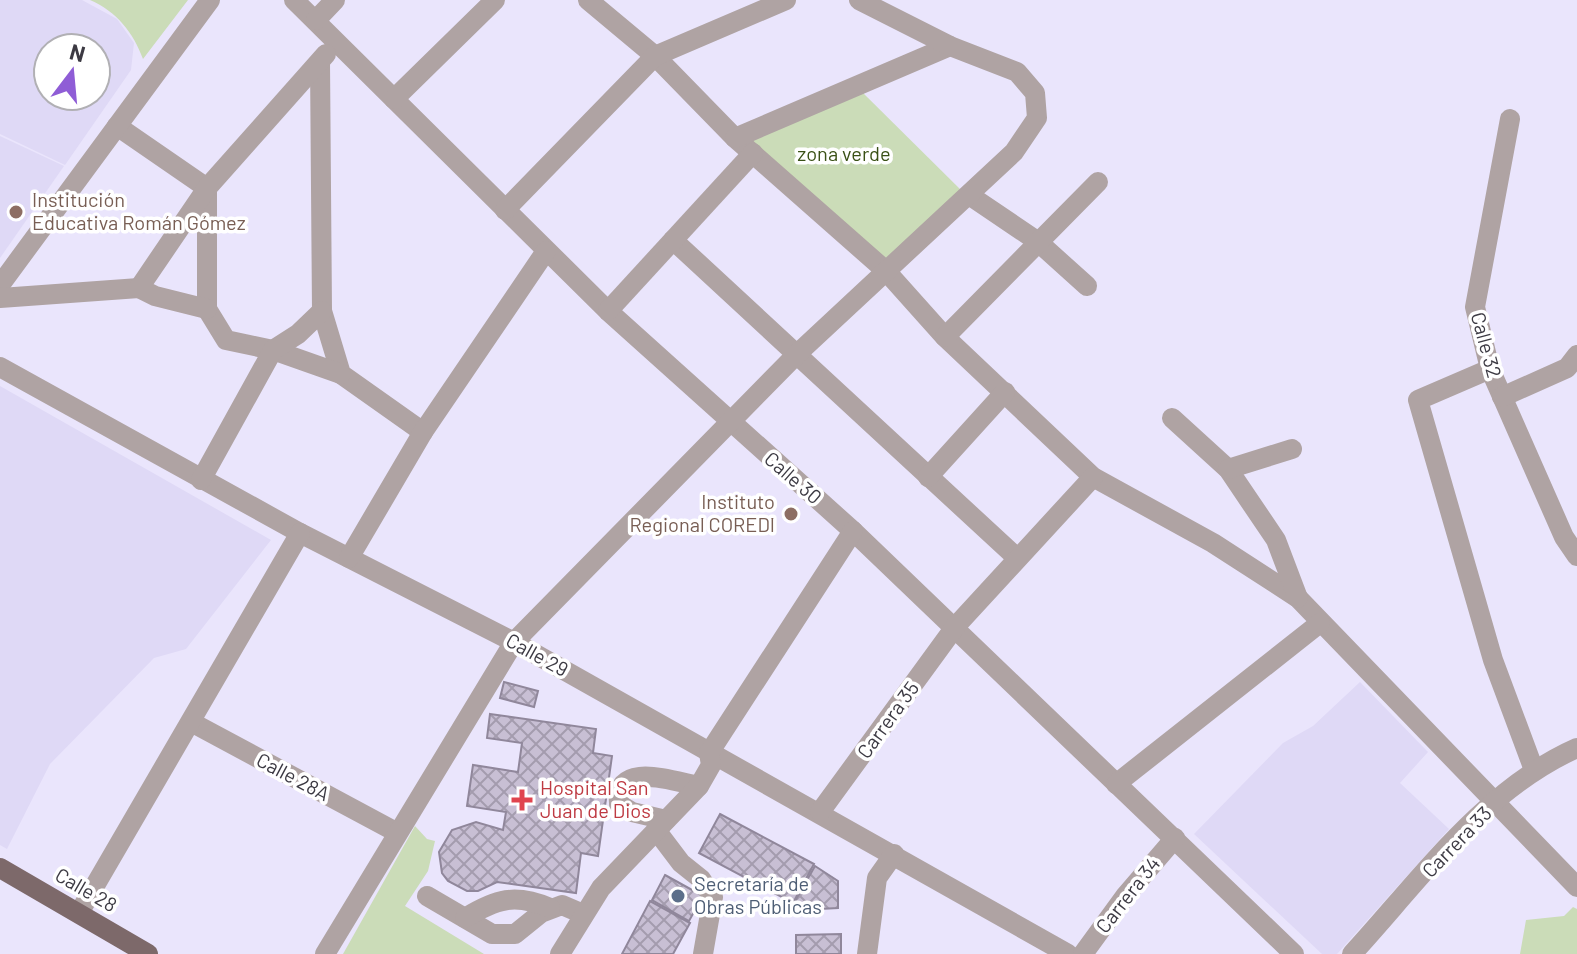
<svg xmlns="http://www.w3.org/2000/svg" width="1577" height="954" viewBox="0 0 1577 954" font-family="Barlow,sans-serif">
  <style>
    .built { fill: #dfd9f6; fill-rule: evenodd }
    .green { fill: #cbdcb8 }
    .building { fill: url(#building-cross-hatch); stroke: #90879b; stroke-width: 2 }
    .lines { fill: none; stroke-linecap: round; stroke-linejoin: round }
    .minor { stroke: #afa3a3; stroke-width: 20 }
    .major { stroke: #7d696a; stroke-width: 20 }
    .education-dot { fill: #8d6e63; stroke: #fff; stroke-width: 3 }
    .health-dot { fill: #e0444e; stroke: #fff; stroke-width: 3 }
    .service-dot { fill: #5c6f8a; stroke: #fff; stroke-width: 3 }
    .labels { text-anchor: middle; stroke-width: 7; stroke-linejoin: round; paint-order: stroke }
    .park-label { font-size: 20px; fill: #3a5116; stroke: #fff }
    .education-label { font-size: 20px; fill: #785e54; stroke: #fff; text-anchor: start }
    .street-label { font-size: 20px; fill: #3c3a43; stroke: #fff }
    .health-label { font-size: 20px; fill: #be3a42; stroke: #fff; text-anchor: start }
    .service-label { font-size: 20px; fill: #4e5e75; stroke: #fff; text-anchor: start }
  </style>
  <defs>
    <pattern id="building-cross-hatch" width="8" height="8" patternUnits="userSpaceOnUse" patternTransform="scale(2)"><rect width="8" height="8" fill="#c8bfd4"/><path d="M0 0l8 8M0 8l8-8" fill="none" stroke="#a49cae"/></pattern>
  </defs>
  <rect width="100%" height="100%" fill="#eae5fc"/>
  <g class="built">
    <path d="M0,0H82L117,19L134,43L131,70L65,165L0,134ZM48,48H96V96H48Z"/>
    <path d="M0,136L64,166L0,258Z"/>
    <path d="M0,386L271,540L186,649L154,658L50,764L7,849L0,845Z"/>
    <path d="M1360,682L1428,752L1400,783L1449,829L1337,954H1322L1194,834L1283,743L1313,726Z"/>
  </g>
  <g class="green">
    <path d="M90,0H188L143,59C133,32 117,12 90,0Z"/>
    <path d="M857,87L965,194L887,267L740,138Z"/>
    <path d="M415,826L427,839L435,841L428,871L405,906L484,954H343Z"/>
    <path d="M1573,907L1577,909V954H1520L1526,920L1564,916Z"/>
  </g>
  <g class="building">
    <path d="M504,682L538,691L534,707L500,698Z"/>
    <path d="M490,714L596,729L593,753L612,756L598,856L581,853L576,893L497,882L478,891H467L448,881L442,873L439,852L452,830L476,822L503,830L506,812L467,806L473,765L518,772L522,743L487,738Z"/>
    <path d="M720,814L814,864L793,903L699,853Z"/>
    <path d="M815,866L838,881V908L800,910L794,903Z"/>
    <path d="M665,875L703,896L689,921L652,900Z"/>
    <path d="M650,901L690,923L673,954H622Z"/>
    <path d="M841,934V954H796V935Z"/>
  </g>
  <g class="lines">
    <g class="minor">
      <path d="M294,0L608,311L853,531L1294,954"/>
      <path d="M588,0L655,56L735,138L886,271L945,337L1093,477L1213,543L1298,598L1577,887"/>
      <path d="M316,20L335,0"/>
      <path d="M320,62L322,311L341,374L423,432"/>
      <path d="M394,99L495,0"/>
      <path d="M1510,119L1475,307L1490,369L1564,537L1577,556"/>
      <path d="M117,126L207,188V309L226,340L273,350L341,374"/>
      <path d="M735,138L950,46"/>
      <path d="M969,195L1037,241L1087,286"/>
      <path d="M505,210L655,56L786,0"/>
      <path d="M673,240L1017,558"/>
      <path d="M0,285L210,0"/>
      <path d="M0,298L139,288"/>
      <path d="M207,309L155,296L139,288L207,188L326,54"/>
      <path d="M608,311L753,153"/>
      <path d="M945,337L1098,182"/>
      <path d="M0,367L300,533L514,642L1068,954"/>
      <path d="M1490,369L1418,400L1493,660L1534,770"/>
      <path d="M1502,397L1567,368L1577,355"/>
      <path d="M1172,418L1228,469L1276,540L1298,598"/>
      <path d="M1228,469L1292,449"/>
      <path d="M928,477L1005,392"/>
      <path d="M201,480L273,350L298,334L322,311"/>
      <path d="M349,558L423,432L546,251"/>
      <path d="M191,722L396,832"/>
      <path d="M1116,784L1320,623"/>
      <path d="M820,812L955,627L1093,477"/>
      <path d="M666,820L632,812L619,804C614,760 672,781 699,786"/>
      <path d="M656,830L681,863L701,879L713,897L703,954"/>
      <path d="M427,896L492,934H515L541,913L562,905L583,914"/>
      <path d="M79,913L300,533"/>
      <path d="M465,918C496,899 515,893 550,908"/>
      <path d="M325,954L514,642L796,355L1014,152L1037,118L1035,93L1017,72L950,46L859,0"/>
      <path d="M560,954L601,888L699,786L711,765L709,753L853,531"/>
      <path d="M867,954L877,878L894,854"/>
      <path d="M1083,954L1126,895L1175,838"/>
      <path d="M1352,954C1419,881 1484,789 1577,748"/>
    </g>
    <path class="major" d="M0,868L148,954"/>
  </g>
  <g class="education-dot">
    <circle cx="16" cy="212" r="8"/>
    <circle cx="791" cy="514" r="8"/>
  </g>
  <path class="health-dot" d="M518 788h8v8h8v8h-8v8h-8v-8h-8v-8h8z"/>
  <circle class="service-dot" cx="678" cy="896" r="8"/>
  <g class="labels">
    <g class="park-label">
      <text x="844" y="161">zona verde</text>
    </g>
    <g class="education-label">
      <text x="32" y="207">Institución<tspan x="32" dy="23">Educativa Román Gómez</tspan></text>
      <text x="775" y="509" text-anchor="end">Instituto<tspan x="775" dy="23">Regional COREDI</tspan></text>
    </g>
    <g class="street-label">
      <text transform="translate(1486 345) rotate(75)" y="7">Calle 32</text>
      <text transform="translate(793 478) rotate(41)" y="7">Calle 30</text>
      <text transform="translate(537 655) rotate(29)" y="7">Calle 29</text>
      <text transform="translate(888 720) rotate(-54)" y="7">Carrera 35</text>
      <text transform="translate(293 777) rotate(28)" y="7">Calle 28A</text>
      <text transform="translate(1457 842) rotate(-46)" y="7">Carrera 33</text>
      <text transform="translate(86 890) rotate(30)" y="7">Calle 28</text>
      <text transform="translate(1128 895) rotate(-52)" y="7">Carrera 34</text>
    </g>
    <g class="health-label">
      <text x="540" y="795">Hospital San<tspan x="540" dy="23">Juan de Dios</tspan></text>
    </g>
    <g class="service-label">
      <text x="694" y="891">Secretaría de<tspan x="694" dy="23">Obras Públicas</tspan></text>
    </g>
  </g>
  <g transform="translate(72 72) rotate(16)"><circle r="38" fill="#ffffff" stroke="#b1b0b4" stroke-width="2"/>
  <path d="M0-6L14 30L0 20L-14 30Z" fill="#8f5dd6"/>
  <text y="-12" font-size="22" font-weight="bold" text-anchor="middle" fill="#3c3a43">N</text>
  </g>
</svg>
